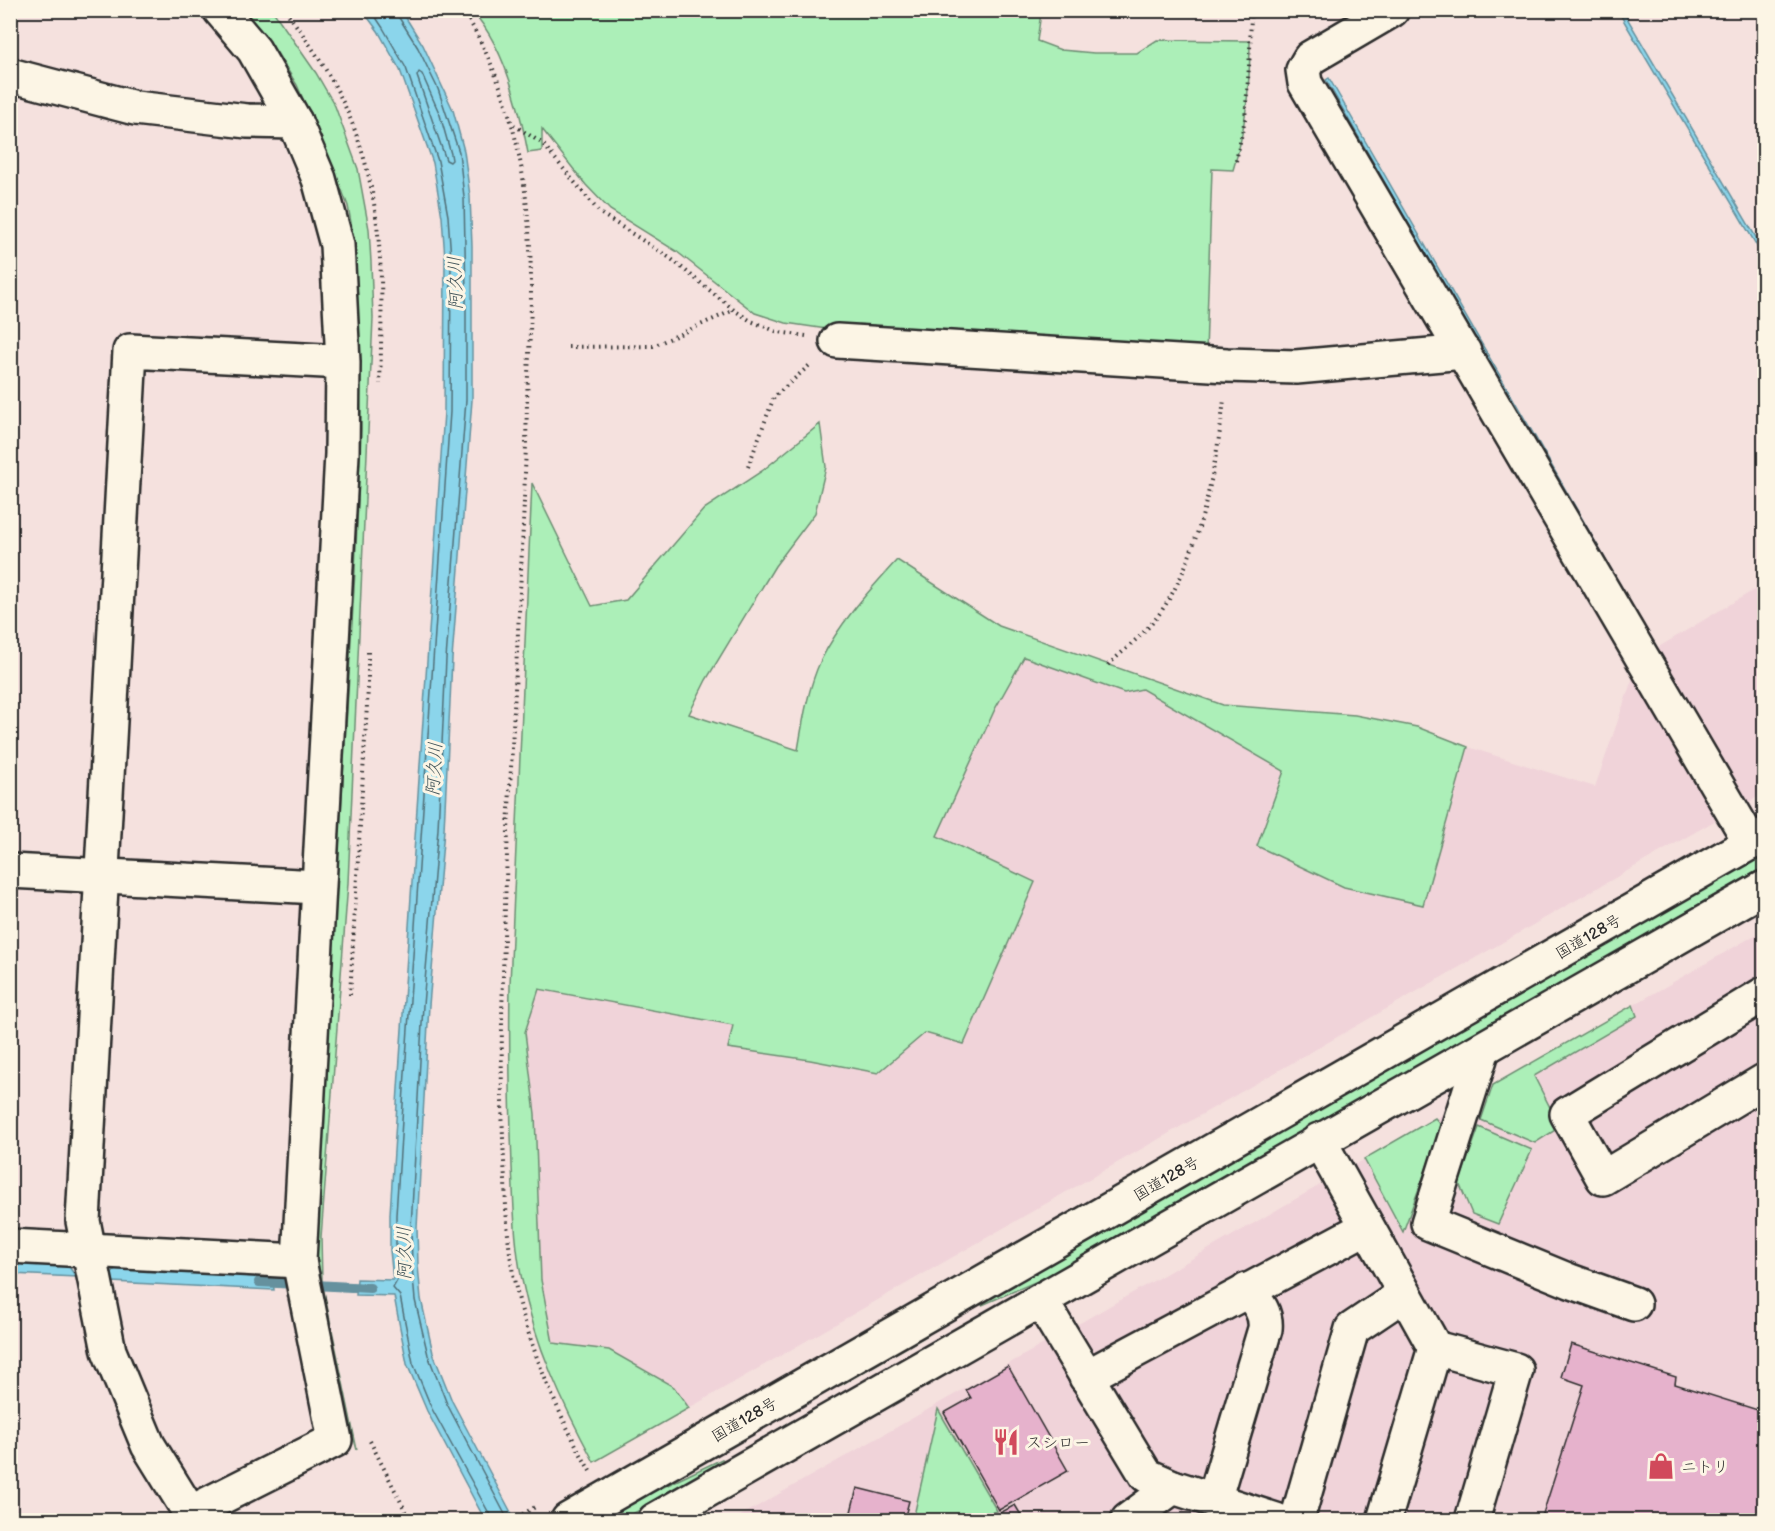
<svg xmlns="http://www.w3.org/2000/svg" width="1775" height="1531" viewBox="0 0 1775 1531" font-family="'Balsamiq Sans','Klee One',sans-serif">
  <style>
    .built { fill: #f0d3d9 }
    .green { fill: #acefb8; stroke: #6c8d72; stroke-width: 1.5 }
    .water { fill: #8bd5eb; stroke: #65919e; stroke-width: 1.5 }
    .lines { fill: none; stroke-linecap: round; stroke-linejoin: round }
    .shore { stroke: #516f78; stroke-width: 1.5 }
    .stream { stroke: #65919e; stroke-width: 10 }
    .building { fill: #e6b2cc; stroke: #2b2b2b; stroke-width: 1.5 }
    .minor-casing { stroke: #2b2b2b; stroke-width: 38 }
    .highway-casing { stroke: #2b2b2b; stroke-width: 38 }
    .path { stroke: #2b2b2b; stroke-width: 4; stroke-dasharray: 1.5 4.5; stroke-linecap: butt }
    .minor { stroke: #fcf5e5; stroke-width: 33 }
    .highway { stroke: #fcf5e5; stroke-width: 33 }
    .labels { text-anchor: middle; stroke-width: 6; stroke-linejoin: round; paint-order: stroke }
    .street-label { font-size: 16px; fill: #2b2b2b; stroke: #fcf5e5 }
    .poi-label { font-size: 16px; fill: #2b2b2b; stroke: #fcf5e5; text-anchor: start }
    .water-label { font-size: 18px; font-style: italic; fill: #43565b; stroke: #fcf5e5 }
  </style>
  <rect width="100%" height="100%" fill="#f5e1de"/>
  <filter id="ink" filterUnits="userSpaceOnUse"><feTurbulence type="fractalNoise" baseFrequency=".0167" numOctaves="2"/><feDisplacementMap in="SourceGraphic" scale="12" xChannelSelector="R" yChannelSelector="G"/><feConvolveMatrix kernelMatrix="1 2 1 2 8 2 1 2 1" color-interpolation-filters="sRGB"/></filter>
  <g filter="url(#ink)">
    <g class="built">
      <path d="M1764,584V793L1746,804L1657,648Z"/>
      <path d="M1024,657L1124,693L1142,688L1284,771L1257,846L1344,887L1423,905L1468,747L1595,787L1637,665L1725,815L689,1408L674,1387L609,1350L553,1344L541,1280L535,1114L525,1032L539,989L734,1025L728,1047L878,1073L925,1033L936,836L995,709Z"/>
      <path d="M1764,930V1520H733L1040,1346Z"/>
    </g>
    <g class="green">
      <path d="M483,10H1043L1041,13L1037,41L1061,50L1094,53H1137L1157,40L1250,41C1250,84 1246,129 1233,170L1212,169L1206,353L847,332L786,323L755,313L676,251L610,210L586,185L542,129V151L528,153C520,110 506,53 478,18Z"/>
      <path d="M244,11H273L316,73L335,106L358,169L369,229L371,262L373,318L348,883L321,1237L322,1282L357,1450C339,1386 324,1312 316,1245L355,571L361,429L358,309L352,228L348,206L338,180L297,85L277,53Z"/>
      <path d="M820,424L826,467L815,513L775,566L706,680L689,714L798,750C803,720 808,688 821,660C840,622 869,591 897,560L999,626L1223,705L1355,715L1417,727L1468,747L1423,905L1344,887L1257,846L1284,771L1142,689L1124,693L1024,657L995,709L937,836L1035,882L964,1044L925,1033L878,1073L810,1060L728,1048L733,1025L539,989L525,1032L535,1114L541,1280L553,1343L609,1350L674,1387L689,1408L594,1462C563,1405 535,1345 522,1280C514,1243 514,1204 512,1167C510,1106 509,1045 510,984L532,483L592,606L626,600L704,509L762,471Z"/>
      <path d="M1764,854V867L1065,1269L982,1305L980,1303L981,1299L1065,1255Z"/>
      <path d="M1633,1005L1637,1016L1534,1076L1560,1127L1535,1143L1481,1120L1493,1085Z"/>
      <path d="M1435,1118L1442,1126L1403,1232L1364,1159Z"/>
      <path d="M1479,1127L1532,1150L1498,1224L1472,1214L1459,1183Z"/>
      <path d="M927,1333L928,1335L841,1385L840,1382Z"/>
      <path d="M938,1409L997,1511L960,1520H913Z"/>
      <path d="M792,1421L793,1424L622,1520H601L636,1500L722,1459L724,1461Z"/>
    </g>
    <g class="water">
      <path d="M401,10L423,45L453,110L464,151L470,196L472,246V400L452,659L444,830L429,1005L417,1228L418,1265L421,1299L433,1353L452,1401L515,1520H485L427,1411L407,1364L394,1296L356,1295L357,1279L393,1280L390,1250V1214L399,1073L444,412L445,258L442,217L433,163L400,70L378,31L363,11Z"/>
      <path d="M1618,11H1623L1764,251V258Z"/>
      <path d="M1329,78L1746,804L1742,805L1326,80Z"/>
      <path d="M11,1263L68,1265L76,1277L11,1274Z"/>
      <path d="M116,1268L273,1278L274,1290L112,1282L111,1274Z"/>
    </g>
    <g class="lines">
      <g class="shore">
        <path d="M371,10L383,28L406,68L438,161L448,216L451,258L450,412L405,1073L396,1215V1249L398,1279L393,1288L400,1296L413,1363L432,1409L490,1515V1520"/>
        <path d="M397,10L398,16L418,48L438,89L459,152L464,197L466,295V400L446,659L438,829L423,1005L411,1228L412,1266L415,1300L428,1355L447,1404L508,1520"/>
        <path d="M419,72L422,74L440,115L451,154L452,160L450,162L446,160L417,76Z"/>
      </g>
      <path class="stream" d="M259,1282L370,1288"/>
    </g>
    <g class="building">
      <path d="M1571,1344L1676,1377L1675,1384L1764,1412V1520H1541L1584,1385L1561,1377Z"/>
      <path d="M1008,1366L1068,1471L999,1510L944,1413L971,1398L966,1390Z"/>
      <path d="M857,1488L909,1501L904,1520H840V1518L849,1520Z"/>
      <path d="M1015,1505L1024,1520H1005L1000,1513Z"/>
    </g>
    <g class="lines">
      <defs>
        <g id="minor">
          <path d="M220,10L254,50L295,122L319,179L337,245L343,362L342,454L299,1261L335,1440L190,1513L148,1445L109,1351L83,1221L130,351L343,362"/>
          <path d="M1392,10L1310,58L1303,70L1305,83L1751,843"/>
          <path d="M10,75L135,108L247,121L295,122"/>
          <path d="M837,341L1227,365L1296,367L1464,352"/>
          <path d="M10,871L318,887"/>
          <path d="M1764,994L1567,1114L1603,1178L1764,1081"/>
          <path d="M1483,1049L1428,1223L1570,1281L1634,1304"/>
          <path d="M1319,1140L1435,1348L1516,1370L1472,1520"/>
          <path d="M10,1246L299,1261"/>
          <path d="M1041,1301L1146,1475L1173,1487L1276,1520"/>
          <path d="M1086,1377L1367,1227"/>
          <path d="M1214,1500L1265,1329C1267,1312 1257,1302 1247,1290"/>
          <path d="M1128,1520L1173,1487"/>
          <path d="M1297,1520L1352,1329L1404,1294"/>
          <path d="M1384,1520L1435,1348"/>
        </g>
        <g id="highway">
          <path d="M568,1520L1764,835"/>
          <path d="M655,1520L1764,888"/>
        </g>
      </defs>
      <use href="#minor" class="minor-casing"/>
      <use href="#highway" class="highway-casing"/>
      <g class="path">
        <path d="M285,10C305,37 324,64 339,94C386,187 383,283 380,384"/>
        <path d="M463,10C516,96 531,191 531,290C531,327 528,365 527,402C523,594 507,786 503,978C501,1045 501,1112 505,1180C506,1214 508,1250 515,1284C530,1350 557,1412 590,1471"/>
        <path d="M514,125L543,144L600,213L670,258L734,310L751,321L778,332L806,336"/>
        <path d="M1236,161L1245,119L1250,53L1251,10"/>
        <path d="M568,347L653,346L734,310"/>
        <path d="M748,467L774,397L812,363"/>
        <path d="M1108,665C1124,650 1144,634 1157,617C1198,564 1217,464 1224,399"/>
        <path d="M350,995L368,688V652"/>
        <path d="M370,1441L410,1520"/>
        <path d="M512,1520L537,1506"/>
      </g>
      <use href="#minor" class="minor"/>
      <use href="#highway" class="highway"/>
    </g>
  </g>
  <defs>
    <symbol id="restaurant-bare" viewBox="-9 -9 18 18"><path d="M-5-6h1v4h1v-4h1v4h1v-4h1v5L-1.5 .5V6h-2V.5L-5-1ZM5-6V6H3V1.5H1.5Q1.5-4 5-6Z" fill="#d1495b" stroke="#fcf5e5" stroke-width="2.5" paint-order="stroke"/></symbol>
    <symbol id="shop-bare" viewBox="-9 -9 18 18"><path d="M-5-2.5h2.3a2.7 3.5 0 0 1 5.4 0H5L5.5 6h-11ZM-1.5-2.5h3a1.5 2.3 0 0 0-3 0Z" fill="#d1495b" stroke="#fcf5e5" stroke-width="2.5" paint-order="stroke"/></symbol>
  </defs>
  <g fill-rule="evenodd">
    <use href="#restaurant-bare" x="987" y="1423" width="38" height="38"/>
    <use href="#shop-bare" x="1642" y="1447" width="38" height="38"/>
  </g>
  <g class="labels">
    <g class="street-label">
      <text transform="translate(1588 936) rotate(-30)" y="6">国道128号</text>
      <text transform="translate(1166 1178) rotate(-30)" y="6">国道128号</text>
      <text transform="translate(744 1419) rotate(-30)" y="6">国道128号</text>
    </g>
    <g class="poi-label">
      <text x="1026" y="1448">スシロー</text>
      <text x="1681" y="1472">ニトリ</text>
    </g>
    <g class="water-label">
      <text transform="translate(455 283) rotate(-92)" y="6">阿久川</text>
      <text transform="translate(434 769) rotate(-87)" y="6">阿久川</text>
      <text transform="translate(404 1253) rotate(-91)" y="6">阿久川</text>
    </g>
  </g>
  <rect width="1775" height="1531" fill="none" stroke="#fcf5e5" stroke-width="36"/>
  <rect x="18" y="18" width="1739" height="1495" fill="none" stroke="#2b2b2b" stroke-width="2" filter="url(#ink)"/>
</svg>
